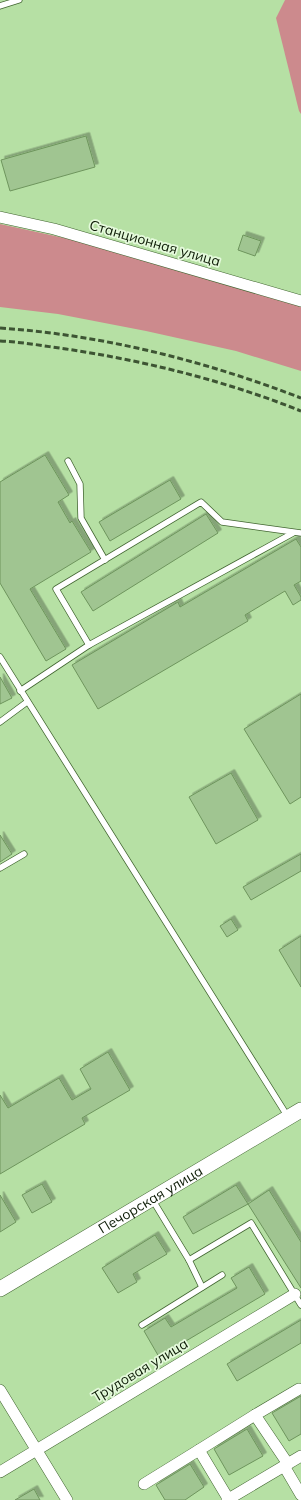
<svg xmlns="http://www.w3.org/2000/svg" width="301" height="1500" viewBox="0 0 301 1500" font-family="Mulish,sans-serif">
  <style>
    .forest { fill: #cc8a8d }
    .building { fill: #a0c591; stroke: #6e955d; filter: url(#shadow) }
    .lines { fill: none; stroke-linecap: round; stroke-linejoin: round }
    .lane-casing { stroke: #416530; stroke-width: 7 }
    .street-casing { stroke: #416530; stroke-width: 12 }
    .secondary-casing { stroke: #416530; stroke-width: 16 }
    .lane { stroke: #fff; stroke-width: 5.5 }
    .street { stroke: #fff; stroke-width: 11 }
    .secondary { stroke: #fff; stroke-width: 15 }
    .rail { stroke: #3d5433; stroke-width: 3; stroke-dasharray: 6 3; stroke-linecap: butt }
    .labels { text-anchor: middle; stroke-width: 3.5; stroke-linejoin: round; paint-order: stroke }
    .street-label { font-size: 14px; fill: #0d1c06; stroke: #e5fadc }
  </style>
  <defs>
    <filter id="shadow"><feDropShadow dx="3.5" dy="-3.5" stdDeviation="0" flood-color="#0004"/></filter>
  </defs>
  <rect width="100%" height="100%" fill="#b6e0a4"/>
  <g class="forest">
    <path d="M285,0H301V114L299,111L276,18Z"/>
    <path d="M0,224L78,241L301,301V371L236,351L146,331L58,314L0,307Z"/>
  </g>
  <g class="building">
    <path d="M86,136L95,167L10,191L1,160Z"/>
    <path d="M243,235L261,241L255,256L238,250Z"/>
    <path d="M45,455L69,495L58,502L70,523L72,521L91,552L30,589L66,649L46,661L0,583V482Z"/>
    <path d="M170,480L181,499L110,541L99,522Z"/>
    <path d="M206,514L218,533L93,611L81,592Z"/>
    <path d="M296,539L301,547V581L294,585L301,597V600L293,605L285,591L245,615L248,621L98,709L72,665L178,602L180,607Z"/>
    <path d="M0,677L12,698L0,704Z"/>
    <path d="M301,694V797L290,804L244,729Z"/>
    <path d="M231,773L258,820L216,844L189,797Z"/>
    <path d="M0,835L12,854L0,862Z"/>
    <path d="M301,854V871L251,900L243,887Z"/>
    <path d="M231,919L238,930L227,937L220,926Z"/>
    <path d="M301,936V987L279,950Z"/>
    <path d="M108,1052L130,1090L82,1118L85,1124L0,1174V1095L8,1108L59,1078L72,1100L91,1089L80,1069Z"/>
    <path d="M42,1184L52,1202L32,1213L22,1195Z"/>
    <path d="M236,1185L248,1204L193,1234L183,1217Z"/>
    <path d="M269,1190L301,1242V1288L248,1204Z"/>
    <path d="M0,1195L16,1222L0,1232Z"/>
    <path d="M155,1235L167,1254L133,1274L137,1282L118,1293L102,1268Z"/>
    <path d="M249,1267L265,1294L159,1357L144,1331L165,1318L171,1327L237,1288L231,1278Z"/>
    <path d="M301,1320V1343L237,1381L227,1364Z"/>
    <path d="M301,1396V1434L289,1441L272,1413Z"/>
    <path d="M247,1429L263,1456L229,1475L214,1449Z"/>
    <path d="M190,1464L204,1487L185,1500H165L156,1485Z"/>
    <path d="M34,1489L40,1500H15Z"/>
  </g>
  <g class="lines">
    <defs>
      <g id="lane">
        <path d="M0,6L19,0"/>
        <path d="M68,461L80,484L81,518L105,560"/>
        <path d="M89,645L56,589L201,502L222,522L301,533"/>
        <path d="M0,657L288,1117"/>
        <path d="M20,691L89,645L293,533"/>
        <path d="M0,722L27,702"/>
        <path d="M0,868L24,854"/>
        <path d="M152,1199L189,1260L202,1287"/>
        <path d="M189,1260L251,1223L301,1305"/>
        <path d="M142,1325L222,1275"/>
      </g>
      <g id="street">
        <path d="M0,217L54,229L301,301"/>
        <path d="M0,1390L67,1500"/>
        <path d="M288,1464L255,1415L299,1389"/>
        <path d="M284,1466L301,1495"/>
        <path d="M0,1472L295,1294"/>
        <path d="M144,1484L199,1450"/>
        <path d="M227,1500L301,1456"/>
        <path d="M229,1500L199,1450L255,1415"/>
      </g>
      <g id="secondary">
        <path id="s1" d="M0,1289L301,1110"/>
      </g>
    </defs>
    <use href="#lane" class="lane-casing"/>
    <use href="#street" class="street-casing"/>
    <use href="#secondary" class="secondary-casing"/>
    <use href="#lane" class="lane"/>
    <use href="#street" class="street"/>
    <use href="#secondary" class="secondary"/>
    <g class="rail">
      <path d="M0,328C103,335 205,361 301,398"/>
      <path d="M0,341C22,342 44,346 66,349C146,361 226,381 301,411"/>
    </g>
  </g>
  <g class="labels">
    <g class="street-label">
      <text transform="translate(155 243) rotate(16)" y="5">Станционная улица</text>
      <text dy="5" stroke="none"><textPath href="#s1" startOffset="175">Печорская улица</textPath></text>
      <text transform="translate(140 1370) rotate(-31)" y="5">Трудовая улица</text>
    </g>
  </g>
</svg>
